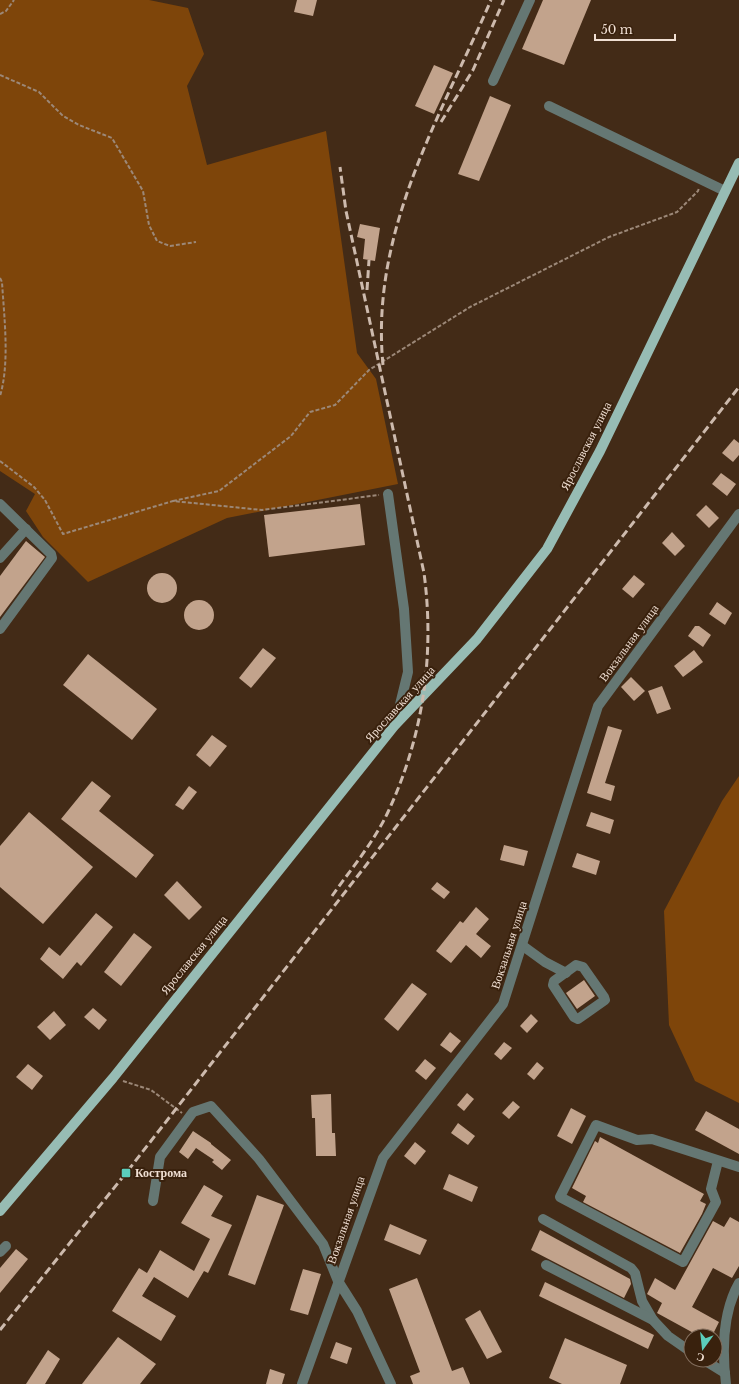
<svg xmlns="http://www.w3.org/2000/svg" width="739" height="1384" viewBox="0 0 739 1384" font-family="'Libre Baskerville',serif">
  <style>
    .green { fill: #7e450a }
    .building { fill: #c2a38c }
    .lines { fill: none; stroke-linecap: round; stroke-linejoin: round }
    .path { stroke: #9c8878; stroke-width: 2; stroke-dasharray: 4 2; stroke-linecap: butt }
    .minor { stroke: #657773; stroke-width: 10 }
    .major { stroke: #97bcb4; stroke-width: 10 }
    .rail { stroke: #cdbaad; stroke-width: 3; stroke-dasharray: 8 4; stroke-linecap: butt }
    .poi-dot { fill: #5bcebc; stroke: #39210d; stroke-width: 1.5 }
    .labels { text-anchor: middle; stroke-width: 4; stroke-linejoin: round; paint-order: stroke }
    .street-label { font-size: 12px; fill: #f0dfd3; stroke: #39210d }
    .poi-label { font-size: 12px; font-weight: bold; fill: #f0dfd3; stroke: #39210d; text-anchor: start }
  </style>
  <rect width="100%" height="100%" fill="#432b17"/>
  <g class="green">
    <path d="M0,0H149L188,8L204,54L187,86L207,165L326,131L357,353L376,379L398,484L227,518L88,582L43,537L26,511L35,494L0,471Z"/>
    <path d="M739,776V1103L695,1081L669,1025L664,911L722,801Z"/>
  </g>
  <g class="building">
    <path d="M297,0H317L313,16L294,12Z"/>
    <path d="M543,0H591L564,65L522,49Z"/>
    <path d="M434,65L453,73L434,114L415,106Z"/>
    <path d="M490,96L511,105L479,181L458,174Z"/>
    <path d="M360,224L380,228L375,261L363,259L365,239L357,237Z"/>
    <path d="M734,439L739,443V455L733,462L722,453Z"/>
    <path d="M721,473L736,484L727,496L712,484Z"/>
    <path d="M360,504L365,545L269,557L264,515Z"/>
    <path d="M706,505L719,518L709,528L696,515Z"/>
    <path d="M672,532L685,546L675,556L662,543Z"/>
    <path d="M26,541L45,557L0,617V576Z"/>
    <circle cx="162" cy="588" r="15"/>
    <path d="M634,575L645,584L633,598L622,589Z"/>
    <circle cx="199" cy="615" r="15"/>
    <path d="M717,602L732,613L725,625L709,614Z"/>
    <path d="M695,626H699L711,635L703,647L688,636Z"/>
    <path d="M263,648L276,658L251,688L239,678Z"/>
    <path d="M694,650L703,662L683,677L674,666Z"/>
    <path d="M88,654L157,709L132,740L63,685Z"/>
    <path d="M631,677L645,691L634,701L621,687Z"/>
    <path d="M662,686L671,709L657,714L648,691Z"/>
    <path d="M608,726L622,730L605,783L615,786L611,801L587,793Z"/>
    <path d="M212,735L227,746L210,767L196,755Z"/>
    <path d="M92,781L111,796L99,811L154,855L136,878L61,819Z"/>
    <path d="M189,786L197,792L183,810L175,805Z"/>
    <path d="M29,812L93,867L43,924L0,887V846Z"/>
    <path d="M591,812L614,820L610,834L586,826Z"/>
    <path d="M504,845L528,851L524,866L500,860Z"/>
    <path d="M577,853L600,861L596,875L572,867Z"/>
    <path d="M177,881L202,907L189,920L164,895Z"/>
    <path d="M437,882L450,892L444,899L431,889Z"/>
    <path d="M476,907L489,919L476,934L491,946L481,958L466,945L451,963L436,951L460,921L463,923Z"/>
    <path d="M96,913L113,927L81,966L77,962L63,979L40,959L49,947L60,956Z"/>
    <path d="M134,933L152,947L121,986L104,972Z"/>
    <path d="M584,980L595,996L577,1009L566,993Z"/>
    <path d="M412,983L427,994L398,1031L384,1019Z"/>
    <path d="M93,1008L107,1020L99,1030L84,1017Z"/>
    <path d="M54,1011L66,1025L50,1040L37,1027Z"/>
    <path d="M531,1014L538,1021L527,1033L520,1026Z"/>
    <path d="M450,1032L461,1041L451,1053L440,1045Z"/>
    <path d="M504,1042L512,1048L501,1060L494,1054Z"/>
    <path d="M425,1059L436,1068L426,1080L415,1071Z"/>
    <path d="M537,1062L544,1068L534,1080L527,1074Z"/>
    <path d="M28,1064L43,1076L32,1090L16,1077Z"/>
    <path d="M467,1093L474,1099L464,1111L457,1105Z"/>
    <path d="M331,1094L332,1133H335L336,1156H316L315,1118H312L311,1095Z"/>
    <path d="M513,1101L520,1107L509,1119L502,1113Z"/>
    <path d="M571,1108L586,1116L572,1144L557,1136Z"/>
    <path d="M706,1111L739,1129V1154L695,1130Z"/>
    <path d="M458,1123L475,1136L468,1145L451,1133Z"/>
    <path d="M193,1131L211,1143V1144L231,1160L222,1170L212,1162L214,1160L196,1148L188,1159L179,1152Z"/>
    <path d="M600,1137L704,1194L700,1201L706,1204L702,1214L680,1253L583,1202L586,1196L572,1188L595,1141L598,1143Z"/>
    <path d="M415,1142L426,1151L415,1165L404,1156Z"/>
    <path d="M449,1174L478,1187L472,1202L443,1189Z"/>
    <path d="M204,1185L223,1196L211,1216L232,1225L208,1273L204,1271L188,1298L154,1277L142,1296L176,1316L161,1341L112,1311L139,1268L147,1273L160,1250L194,1271L210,1239L181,1223Z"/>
    <path d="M257,1195L284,1205L255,1285L228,1275Z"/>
    <path d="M730,1217L739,1222V1266L732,1278L713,1268L692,1307L719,1322L712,1336H699L657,1313L662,1303L647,1294L655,1278L675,1290L713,1221L724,1227Z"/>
    <path d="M390,1224L427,1240L420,1255L384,1240Z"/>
    <path d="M540,1230L630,1279L631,1284L624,1298L531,1250Z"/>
    <path d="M16,1249L28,1259L0,1293V1268Z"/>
    <path d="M303,1269L321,1274L308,1315L290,1310Z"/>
    <path d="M417,1278L452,1371L463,1367L470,1384H413L410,1376L420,1372L389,1289Z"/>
    <path d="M545,1282L654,1335L648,1349L539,1296Z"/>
    <path d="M480,1310L502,1352L487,1359L465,1319Z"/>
    <path d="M118,1337L156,1364L140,1384H82Z"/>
    <path d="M565,1338L627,1365L620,1384H562L549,1378Z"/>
    <path d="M336,1342L352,1348L347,1364L330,1358Z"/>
    <path d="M48,1350L60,1359L45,1384H26Z"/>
    <path d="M270,1369L285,1374L282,1384H266Z"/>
  </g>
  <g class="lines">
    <g class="path">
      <path d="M0,14L6,11L14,0"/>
      <path d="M0,75L39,92L63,116L79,125L112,138L143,191L149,225L157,241L170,246L196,242"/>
      <path d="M0,278L2,282C4,316 10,363 0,396"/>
      <path d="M0,461L34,487L45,500L63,534L173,501L262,510L379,495"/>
      <path d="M173,501L219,491L291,436L310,412L335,405L369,370L470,307L609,237L677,212L698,191L699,188"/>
      <path d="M123,1081L151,1090L182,1113"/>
    </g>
    <g class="minor">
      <path d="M493,81L530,0"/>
      <path d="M549,106L725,191"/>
      <path d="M388,494L404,609L408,672L395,725"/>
      <path d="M0,504L51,554L52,558L0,629"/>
      <path d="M0,558L26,529"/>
      <path d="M523,946L545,962L566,973"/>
      <path d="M576,965L583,967L604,997L605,1000L578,1019L574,1017L553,985L554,981Z"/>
      <path d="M718,1161L711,1189L716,1202L683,1262L560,1197L596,1125L637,1140L652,1139L739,1167"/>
      <path d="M153,1201L160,1157L193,1112L211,1106L259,1159L323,1244L338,1281L357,1311L391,1384"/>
      <path d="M543,1219L631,1268L635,1273L642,1301L653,1320"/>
      <path d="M0,1252L6,1246"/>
      <path d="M546,1265L653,1320L668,1336L691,1352"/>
      <path d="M704,1360L725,1373"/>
      <path d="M302,1384L383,1158L503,1004L598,706L739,514"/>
      <path d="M726,1384C722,1351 722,1313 739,1283"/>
    </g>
    <path class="major" d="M0,1211L113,1078L395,725L477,639L547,549L600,451L739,163"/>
    <g class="rail">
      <path d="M441,122L473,70L504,0"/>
      <path d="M367,290L369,260"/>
      <path d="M383,365C370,231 440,118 491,0"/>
      <path d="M332,896C351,869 374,842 388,812C423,737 435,655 424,573L346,211L340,167"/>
      <path d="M0,1330L126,1173L739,387"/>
    </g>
  </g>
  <rect class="poi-dot" x="121" y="1168" width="10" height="10" rx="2"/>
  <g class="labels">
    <g class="street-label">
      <text transform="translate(586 446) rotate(-63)" y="4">Ярославская улица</text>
      <text transform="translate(629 643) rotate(-54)" y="4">Вокзальная улица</text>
      <text transform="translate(400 704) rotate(-48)" y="4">Ярославская улица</text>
      <text transform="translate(509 945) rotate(-72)" y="4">Вокзальная улица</text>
      <text transform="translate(194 955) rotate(-51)" y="4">Ярославская улица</text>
      <text transform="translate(346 1220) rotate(-71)" y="4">Вокзальная улица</text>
    </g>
    <g class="poi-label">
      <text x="135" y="1177">Кострома</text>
    </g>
  </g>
  <g transform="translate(703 1348) rotate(195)"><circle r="19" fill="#39210d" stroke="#826d5c"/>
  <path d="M0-3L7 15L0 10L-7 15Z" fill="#5bcebc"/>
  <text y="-6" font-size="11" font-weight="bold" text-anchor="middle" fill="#f0dfd3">С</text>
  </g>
  <path d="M595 34v6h80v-6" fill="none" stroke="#f0dfd3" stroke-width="2"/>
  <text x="601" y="34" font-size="12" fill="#f0dfd3" stroke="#39210d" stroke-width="3" paint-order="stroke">50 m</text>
</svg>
